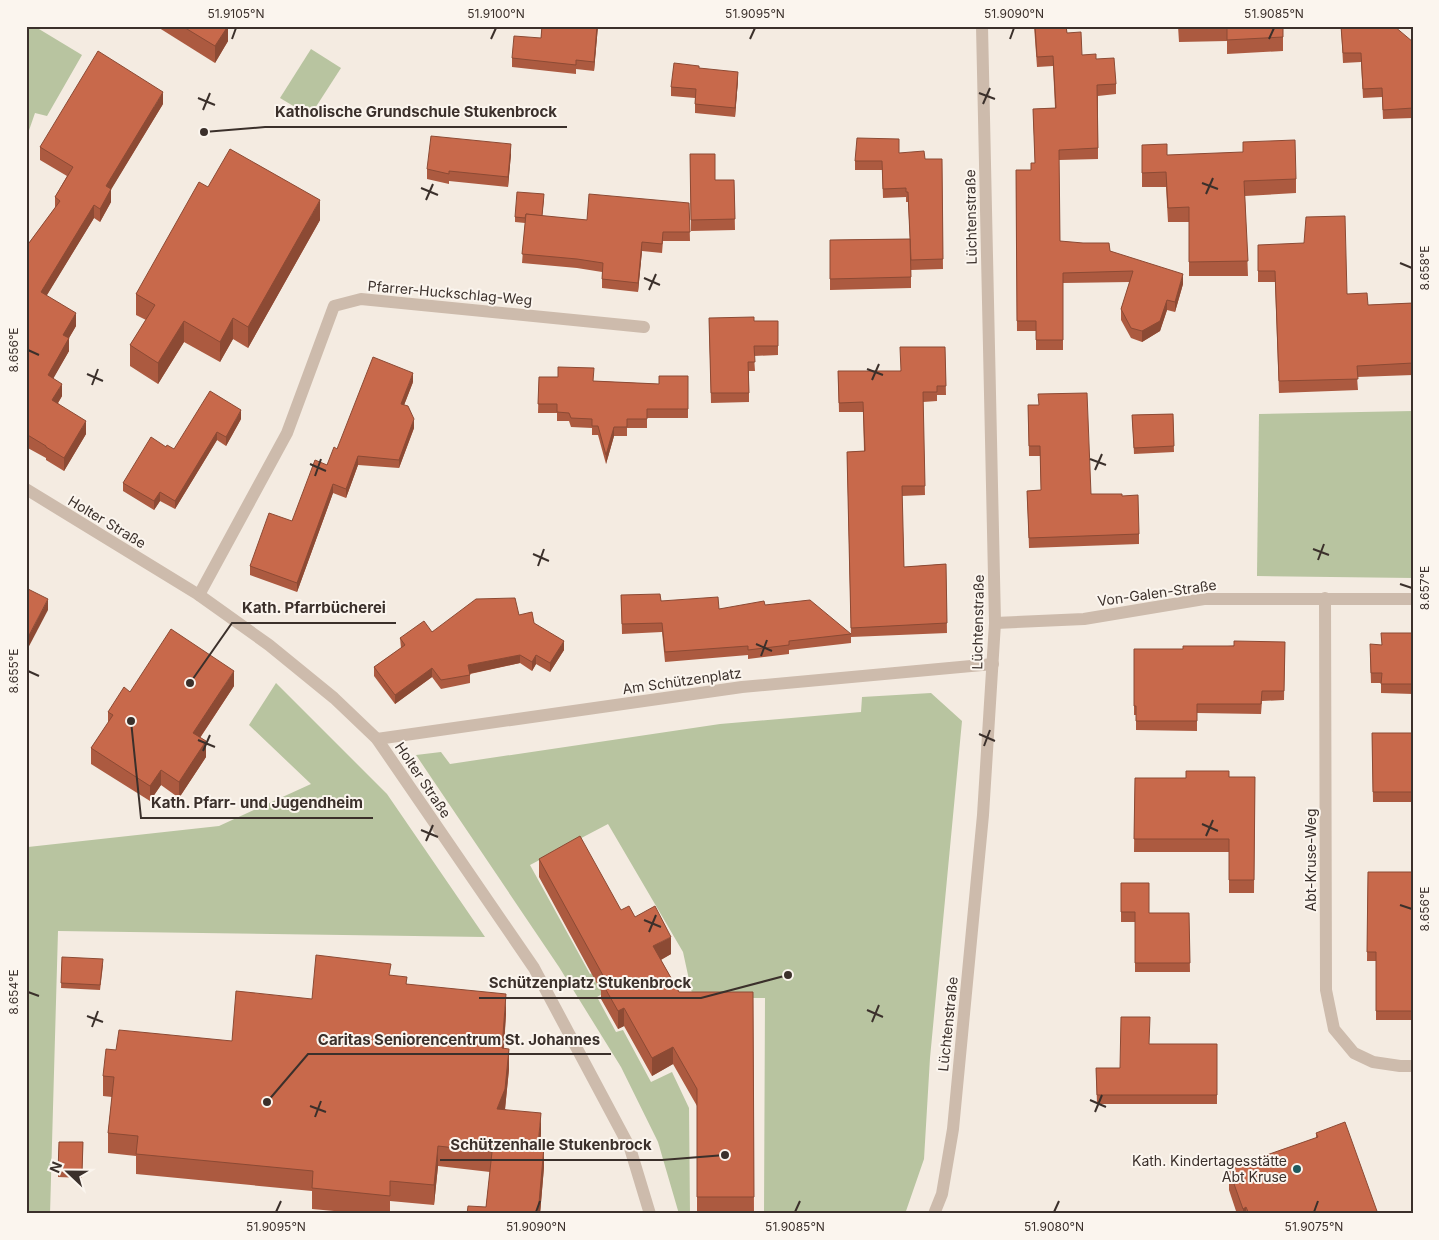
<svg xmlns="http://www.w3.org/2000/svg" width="1439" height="1240" viewBox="0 0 1439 1240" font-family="Inter,sans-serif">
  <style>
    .green { fill: #b8c4a0 }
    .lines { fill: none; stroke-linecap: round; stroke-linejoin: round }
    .minor { stroke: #cdbbac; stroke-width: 12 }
    .wall { fill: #ac5a40 }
    .shaded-wall { fill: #8c4a34 }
    .building { fill: #c8694b; stroke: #8c4a34 }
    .ticks { fill: none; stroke: #3b302b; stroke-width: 2 }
    .poi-dot { fill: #1f5a5e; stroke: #fbf5ee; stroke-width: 2 }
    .labels { text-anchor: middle; stroke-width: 4; stroke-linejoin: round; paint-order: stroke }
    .street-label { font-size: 14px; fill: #3b302b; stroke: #fbf5ee }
    .poi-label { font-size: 14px; fill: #3b302b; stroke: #fbf5ee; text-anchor: end }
    .leader { fill: none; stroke: #3b302b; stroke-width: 2 }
    .callout-dot { fill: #3b302b; stroke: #fbf5ee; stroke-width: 2 }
    .callout-label { font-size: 15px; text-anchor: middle; font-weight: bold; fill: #3b302b; stroke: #fbf5ee; stroke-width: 4; stroke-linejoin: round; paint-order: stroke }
    .neatline { fill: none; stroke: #3b302b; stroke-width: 2 }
    .ticks-label { font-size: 12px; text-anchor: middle; fill: #3b302b }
  </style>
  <rect width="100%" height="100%" fill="#f4ebe1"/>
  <g class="green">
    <path d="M26,26H34L82,55L47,116L35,113L26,139Z"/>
    <path d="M311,49L341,68L310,116L280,98Z"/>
    <path d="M1413,411V578L1257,576L1259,414Z"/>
    <path d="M276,683L387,794L485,937L58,931L50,1214H26V849L28,847L219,826L311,784L249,725Z"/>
    <path d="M931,693L962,721L930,1058L924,1159L905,1214H764L765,998H693L683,952L608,824L530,865L590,974L603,968L614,987L597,997L616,1032L623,1030L651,1082L672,1072L689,1108L690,1214H679L658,1142L621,1067L559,967L416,755L441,752L450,764L720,724L861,712L862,697Z"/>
  </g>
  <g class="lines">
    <g class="minor">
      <path d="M26,489L199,595L269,645L334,698L377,739L534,968L630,1148L650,1214"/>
      <path d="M199,595L287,433L334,306L361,299L644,327"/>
      <path d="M1325,598L1326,990L1334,1029L1354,1053L1373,1062L1400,1066H1413"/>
      <path d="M995,623L1084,619L1204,599H1413"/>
      <path d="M377,739L742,687L993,664"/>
      <path d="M934,1214L942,1194L953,1129L983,815L995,623L982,26"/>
    </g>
  </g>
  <g class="wall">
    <path d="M156,26H228V41L215,63Z"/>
    <path d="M542,26H598L594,71L576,69V74L512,67V58L541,38Z"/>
    <path d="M1034,26H1066L1067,33L1082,55L1096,59L1116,84V94L1098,96V159L1059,160L1060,241L1110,251L1183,284L1175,312L1167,310L1160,331L1142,342L1131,338L1121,320V309L1130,282L1063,283V350H1036V331H1017L1016,170H1031L1035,163L1033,109L1055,108L1053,66L1037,67Z"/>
    <path d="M1178,26H1283V51L1227,54V41L1179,42Z"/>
    <path d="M1341,26L1413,42V118L1383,119L1382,97L1363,98L1361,62L1343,63Z"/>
    <path d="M699,68L738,80L735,117L695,113V98L671,96V87Z"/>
    <path d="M163,104L111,189V202L100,222L94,218L46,296L76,326L69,338V351L53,378L62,396L58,403L86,434L64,471L46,460V458L26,447V247L55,208V197L67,176L40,160V147Z"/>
    <path d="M1142,145L1167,155L1296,179V193L1245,196L1248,276H1189V222H1168L1166,187H1142Z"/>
    <path d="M899,153L925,159H942L943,269L911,270V254V288L830,290V240L910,239L908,202H906V197L883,198L882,170H855V161Z"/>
    <path d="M511,154L508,187L449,181V184L427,179V169Z"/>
    <path d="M690,154L715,180H734L735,230L691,231Z"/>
    <path d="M208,187L320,220L248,348L233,339L220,362L184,342L158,384L130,366V345L146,320L136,315V294Z"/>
    <path d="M544,200L542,216L587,220L689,203L690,241H663L662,253L642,251L638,292L602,288V272L577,268L522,263L525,223L515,222V217Z"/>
    <path d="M1258,245L1368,305L1413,303V375L1357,377L1358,390L1279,393L1275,282H1258Z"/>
    <path d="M709,318L754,321H778V355L754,356L755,371H749V402L711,403Z"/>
    <path d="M945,347L946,395H937V401L923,402L925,495L902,496L904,567L946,564L947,633L851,637L847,452L864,451L863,412H839L838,371H900Z"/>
    <path d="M688,376V418H647V428H627V436H614L606,464L598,435H592V428L571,427L569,421H557V413H538L539,377L593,381L659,384Z"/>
    <path d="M413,382L404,405L414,428L399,468L358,465L346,498L333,493L297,592L250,575V566L292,521L337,449Z"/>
    <path d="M1028,405L1091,494L1122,496L1139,534V544L1029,548L1027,491L1041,490L1040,456H1029Z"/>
    <path d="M1173,414L1174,452L1134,454L1132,415Z"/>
    <path d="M241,419L226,446L217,440L175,509L160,501L154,510L123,491V483L166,447L174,449Z"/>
    <path d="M621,595L719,609L765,605L851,634V643L789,650V654L748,659V655L665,662L662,632L622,634Z"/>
    <path d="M519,615L534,623L564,650L550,672L536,664L532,671L520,663L470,674V683L441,689L432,677L395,704L374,676V667L401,648L400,638Z"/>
    <path d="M1413,633V694L1381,693V683H1371L1370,653L1381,645Z"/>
    <path d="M1285,642L1284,700L1262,701L1261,714L1197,713V731L1136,730V715H1134V649H1183Z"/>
    <path d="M234,686L200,738L206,757L179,798L161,785L150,801L91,764V748L108,724V712L130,692Z"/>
    <path d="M1413,727V802H1373L1372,733H1413Z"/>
    <path d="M1229,777H1255L1254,893H1229V852H1134L1135,778H1186Z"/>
    <path d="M539,859L621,910L635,917L671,954L661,960L679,992H753L754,1214H697V1106L673,1064L652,1076L624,1026L618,1029L601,999V991L539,877Z"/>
    <path d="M1368,872H1413V1020H1376V961H1367Z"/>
    <path d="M1121,883L1149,913H1189L1190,972H1135V922H1121Z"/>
    <path d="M62,957L103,965L100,990L61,988Z"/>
    <path d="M391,975L407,984L506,1014L504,1048L509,1069L505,1109L541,1133L540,1146L544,1167L540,1214H467L486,1207L490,1172L438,1166L434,1205L390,1201V1214H367L312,1209V1191L136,1174V1156L108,1153V1133L112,1097L103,1096V1076L116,1050L232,1041L312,999Z"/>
    <path d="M1150,1044H1217V1104H1097L1096,1068H1120Z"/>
    <path d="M1316,1133L1378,1214H1237L1229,1190V1170L1316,1138Z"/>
    <path d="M59,1142H83L82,1178L58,1177Z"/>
  </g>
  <g class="shaded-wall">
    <path d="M228,26V41L215,63V46Z"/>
    <path d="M597,26H598L594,71V62Z"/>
    <path d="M738,72V80L735,117V108Z"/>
    <path d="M163,92V104L106,198V186Z"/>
    <path d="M511,144V154L508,187V177Z"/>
    <path d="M111,189V202L100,222V209Z"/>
    <path d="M320,200V220L248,348V327Z"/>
    <path d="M94,205V218L41,305V292Z"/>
    <path d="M642,242V251L638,292V283Z"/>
    <path d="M1183,274V284L1175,312V302Z"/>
    <path d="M1167,300V310L1160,331L1142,342V331Z"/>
    <path d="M76,313V326L69,338V351L48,388V375L63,335Z"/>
    <path d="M233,318V339L220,362V342Z"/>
    <path d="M184,321V342L158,384V363Z"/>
    <path d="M413,373V382L401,413V404Z"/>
    <path d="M62,384V396L52,413V400Z"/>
    <path d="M241,410V419L226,446V437Z"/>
    <path d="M414,419V428L399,468V460Z"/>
    <path d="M86,421V434L64,471V458Z"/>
    <path d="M614,427V436L606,464V455Z"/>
    <path d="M217,432V440L175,509V501Z"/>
    <path d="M358,456V465L346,498V489Z"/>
    <path d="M333,484V493L297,592V583Z"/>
    <path d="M160,492V501L154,510V501Z"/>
    <path d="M48,599V610L26,652V641Z"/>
    <path d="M564,641V650L550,672V663Z"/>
    <path d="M520,655V663L468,674V665Z"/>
    <path d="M536,655V664L532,671V662Z"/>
    <path d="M432,668V677L395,704V695Z"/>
    <path d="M234,671V686L193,748V733Z"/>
    <path d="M206,741V757L179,798V782Z"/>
    <path d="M161,770V785L150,801V786Z"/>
    <path d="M671,937V954L653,964V946Z"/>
    <path d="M506,994V1014L502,1068V1048Z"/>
    <path d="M624,1008V1026L618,1029V1011Z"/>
    <path d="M673,1047V1064L652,1076V1058Z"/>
    <path d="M509,1049V1069L505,1109H497Z"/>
    <path d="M541,1113V1133L538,1166V1146Z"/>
    <path d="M438,1146V1166L434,1205V1185Z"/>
    <path d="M544,1147V1167L540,1214H538Z"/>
    <path d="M1246,1207V1214H1243V1209Z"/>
  </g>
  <g class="building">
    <path d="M182,26H228L215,46Z"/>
    <path d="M542,26H597L594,62L576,60V65L512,58L514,36L541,38Z"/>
    <path d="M1035,26H1066L1067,33L1081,32L1082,55L1096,54V59L1114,58L1116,84L1097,85L1098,148L1059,150L1060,241L1083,243H1109L1110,251L1183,274L1175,302L1167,300L1160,321L1142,331L1131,328L1121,309L1133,271L1063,273V340H1036V321H1017L1016,170H1031V163H1035L1033,109L1056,108L1053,56L1037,57Z"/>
    <path d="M1179,26H1222L1179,28Z"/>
    <path d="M1227,26H1283V37L1227,40Z"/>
    <path d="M1341,26H1394L1413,42V108L1383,110L1382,88L1363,89L1361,53H1343Z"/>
    <path d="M98,51L163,92L106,186L111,189L100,209L94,205L41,292L76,313L63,335L69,338L48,375L62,384L52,400L86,421L64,458L46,447V446L26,434V247L60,201L55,197L73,167L40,147Z"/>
    <path d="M674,63L699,66V68L738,72L735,108L695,104L696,89L671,87Z"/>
    <path d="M431,136L511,144L508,177L449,171V174L427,169Z"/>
    <path d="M857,138L899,139V153L924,151L925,159H942L943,259L911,260L908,192H906V188L883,189L882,161H855Z"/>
    <path d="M1295,140L1296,179L1244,181L1248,261L1189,262V207L1168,208L1166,172L1142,173V145L1167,144V155L1243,152V142Z"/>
    <path d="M230,149L320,200L248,327L233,318L220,342L184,321L158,363L130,345L155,305L136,294L199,182L208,187Z"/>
    <path d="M690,154H715V180H734L735,219L691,220Z"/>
    <path d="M517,192L544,194L542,216L526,214L525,218L515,217Z"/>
    <path d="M589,194L689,203L690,232H663L662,244L642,242L638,283L602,279L603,263L577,259L522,254L526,214L587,220Z"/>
    <path d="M1345,216L1347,294L1367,293L1368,305L1413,303V363L1357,366L1358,379L1279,381L1275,271H1258V245L1304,243L1306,217Z"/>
    <path d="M910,239L911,277L830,279V240Z"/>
    <path d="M754,317V321H778V346H754L755,362H748L749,393H711L709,318Z"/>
    <path d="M900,347H945L946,386H937V392H923L925,486H902L904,567L946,564L947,623L851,628L847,452L865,451L863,402L839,403L838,371H901Z"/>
    <path d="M373,357L413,373L401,404L408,406L414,419L399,460L358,456L346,489L333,484L297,583L250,566L269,513L292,521L315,460L327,465L334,447L337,449Z"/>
    <path d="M558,367L594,368L593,381L659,384V376H688V409H647V419H627V427H614L606,455L598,426H592V419L571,418L569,413L557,412V404H538L539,377H558Z"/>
    <path d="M210,391L241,410L226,437L217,432L175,501L160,492L154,501L123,483L151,437L166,447L167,445L174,449Z"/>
    <path d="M1087,393L1091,494H1122V496L1138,495L1139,534L1029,538L1027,491L1041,490L1040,446H1029L1028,405H1039L1038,394Z"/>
    <path d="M1173,414L1174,446L1134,448L1132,415Z"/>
    <path d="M26,588L48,599L26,641Z"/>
    <path d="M660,594L661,601L718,597L719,609L764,601L765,605L810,600L851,634L789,641V645L748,650V646L665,652L662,623L622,624L621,595Z"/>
    <path d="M515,598L519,615L532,612L534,623L564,641L550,663L536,655L532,662L520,655L468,665L470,675L441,680L432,668L395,695L374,667L405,645L400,638L424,621L432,632L476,599Z"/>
    <path d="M171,629L234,671L193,733L206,741L179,782L161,770L150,786L91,748L113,715L108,712L124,687L130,692Z"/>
    <path d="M1381,633H1413V684H1381L1382,673H1371L1370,644L1382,645Z"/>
    <path d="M1234,641L1285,642L1284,691H1262L1261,704H1197V721H1136V706H1134V649H1183V646H1234Z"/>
    <path d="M1372,733H1413V792H1373Z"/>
    <path d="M1186,771H1229V777H1255L1254,880H1229V839H1134L1135,778H1186Z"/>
    <path d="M580,836L621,910L629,906L635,917L655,906L671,937L653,946L679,992H753L754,1197H697V1089L673,1047L652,1058L624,1008L618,1011L601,981L605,979L539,859Z"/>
    <path d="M1368,872H1413V1011H1376V952H1367Z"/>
    <path d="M1121,883H1149V913H1189L1190,963H1135V912H1121Z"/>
    <path d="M316,955L391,964L389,975L407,977L406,984L506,994L502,1048L509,1049L505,1089L497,1109L541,1113L538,1146L544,1147L538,1214L531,1213V1214H467L468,1206L486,1207L492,1152L438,1146L434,1185L390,1181V1196L312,1188L313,1171L136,1154L138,1136L108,1133L114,1077L103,1076L106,1049L116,1050L119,1030L232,1041L236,991L312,999Z"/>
    <path d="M62,957L103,959L100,985L61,983Z"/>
    <path d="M1121,1017H1150L1149,1044H1217V1095H1097L1096,1068H1120Z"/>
    <path d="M1345,1122L1378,1214H1249L1246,1207L1243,1209L1229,1170L1244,1164V1163L1318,1137L1316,1133Z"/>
    <path d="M59,1142H83L82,1172H58Z"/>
  </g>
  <path class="ticks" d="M232,39L236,28M491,39L496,28M750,39L755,28M1010,39L1014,28M1269,39L1274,28M979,93L995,99M198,98L215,105M983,104L990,88M203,110L210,93M1202,183L1218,189M421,188L438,195M1206,194L1213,178M426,200L433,184M1400,263L1412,268M644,278L660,285M649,290L656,274M28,350L39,355M867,369L883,375M87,374L103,381M872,380L879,364M92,385L98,369M1090,459L1106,465M310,464L326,471M1095,470L1102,454M315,476L321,459M1313,549L1329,555M533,554L549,561M1318,560L1324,544M538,566L544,549M1400,584L1412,588M756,644L772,651M761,656L767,640M28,671L39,676M979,734L995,741M198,740L215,747M984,746L990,730M203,751L210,735M1202,824L1218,831M421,830L438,837M1206,836L1213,820M426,841L433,825M1400,905L1412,909M644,920L661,927M649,932L656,915M28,992L39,996M867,1010L883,1017M87,1016L103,1022M872,1022L879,1005M92,1027L98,1011M1090,1100L1106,1107M310,1106L326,1112M1095,1112L1102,1095M315,1117L321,1101M276,1212L281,1201M536,1212L540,1201M795,1212L800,1201M1054,1212L1059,1201M1314,1212L1318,1201"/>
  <circle class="poi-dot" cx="1297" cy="1169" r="5"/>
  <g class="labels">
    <g class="street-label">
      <text transform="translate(971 217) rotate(-91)" y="5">Lüchtenstraße</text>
      <text transform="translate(450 293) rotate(5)" y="5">Pfarrer-Huckschlag-Weg</text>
      <text transform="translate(107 522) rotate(31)" y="5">Holter Straße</text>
      <text transform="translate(1157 593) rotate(-8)" y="5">Von-Galen-Straße</text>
      <text transform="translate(978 622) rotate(-89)" y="5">Lüchtenstraße</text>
      <text transform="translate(682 681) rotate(-8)" y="5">Am Schützenplatz</text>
      <text transform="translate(423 780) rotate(56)" y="5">Holter Straße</text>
      <text transform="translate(1311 860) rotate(-90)" y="5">Abt-Kruse-Weg</text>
      <text transform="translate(948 1024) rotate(-84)" y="5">Lüchtenstraße</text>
    </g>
    <g class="poi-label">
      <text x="1287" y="1166">Kath. Kindertagesstätte<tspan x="1287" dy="16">Abt Kruse</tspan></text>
    </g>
  </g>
  <path class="leader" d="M204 132L265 127H567M190 683L232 623H396M131 721L141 818H373M788 975L701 998H479M267 1102L308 1054H611M725 1155L662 1160H440"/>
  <g class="callout-dot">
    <circle cx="204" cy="132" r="5"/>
    <circle cx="190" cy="683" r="5"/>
    <circle cx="131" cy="721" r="5"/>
    <circle cx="788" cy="975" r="5"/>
    <circle cx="267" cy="1102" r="5"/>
    <circle cx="725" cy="1155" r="5"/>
  </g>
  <g class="callout-label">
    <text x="416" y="117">Katholische Grundschule Stukenbrock</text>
    <text x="314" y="613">Kath. Pfarrbücherei</text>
    <text x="257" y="808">Kath. Pfarr- und Jugendheim</text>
    <text x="590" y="988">Schützenplatz Stukenbrock</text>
    <text x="459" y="1045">Caritas Seniorencentrum St. Johannes</text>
    <text x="551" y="1150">Schützenhalle Stukenbrock</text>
  </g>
  <rect width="1439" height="1240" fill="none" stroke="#fbf5ee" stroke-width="55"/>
  <g transform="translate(68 1172) rotate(292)" stroke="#fbf5ee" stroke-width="4" paint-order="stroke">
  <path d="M0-4L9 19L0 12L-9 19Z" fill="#3b302b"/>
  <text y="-8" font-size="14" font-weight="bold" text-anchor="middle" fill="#3b302b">N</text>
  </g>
  <rect x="28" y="28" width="1384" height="1184" class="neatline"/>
  <g class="ticks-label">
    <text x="236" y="18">51.9105°N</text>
    <text x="496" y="18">51.9100°N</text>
    <text x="755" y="18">51.9095°N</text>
    <text x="1014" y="18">51.9090°N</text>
    <text x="1274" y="18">51.9085°N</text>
    <text transform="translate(1425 268) rotate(-90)" y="4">8.658°E</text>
    <text transform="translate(14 350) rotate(-90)" y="4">8.656°E</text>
    <text transform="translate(1425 588) rotate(-90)" y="4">8.657°E</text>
    <text transform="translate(14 671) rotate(-90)" y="4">8.655°E</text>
    <text transform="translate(1425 909) rotate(-90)" y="4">8.656°E</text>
    <text transform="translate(14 992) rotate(-90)" y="4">8.654°E</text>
    <text x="276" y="1231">51.9095°N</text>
    <text x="536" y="1231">51.9090°N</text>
    <text x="795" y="1231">51.9085°N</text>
    <text x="1054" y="1231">51.9080°N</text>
    <text x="1314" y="1231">51.9075°N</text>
  </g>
</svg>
